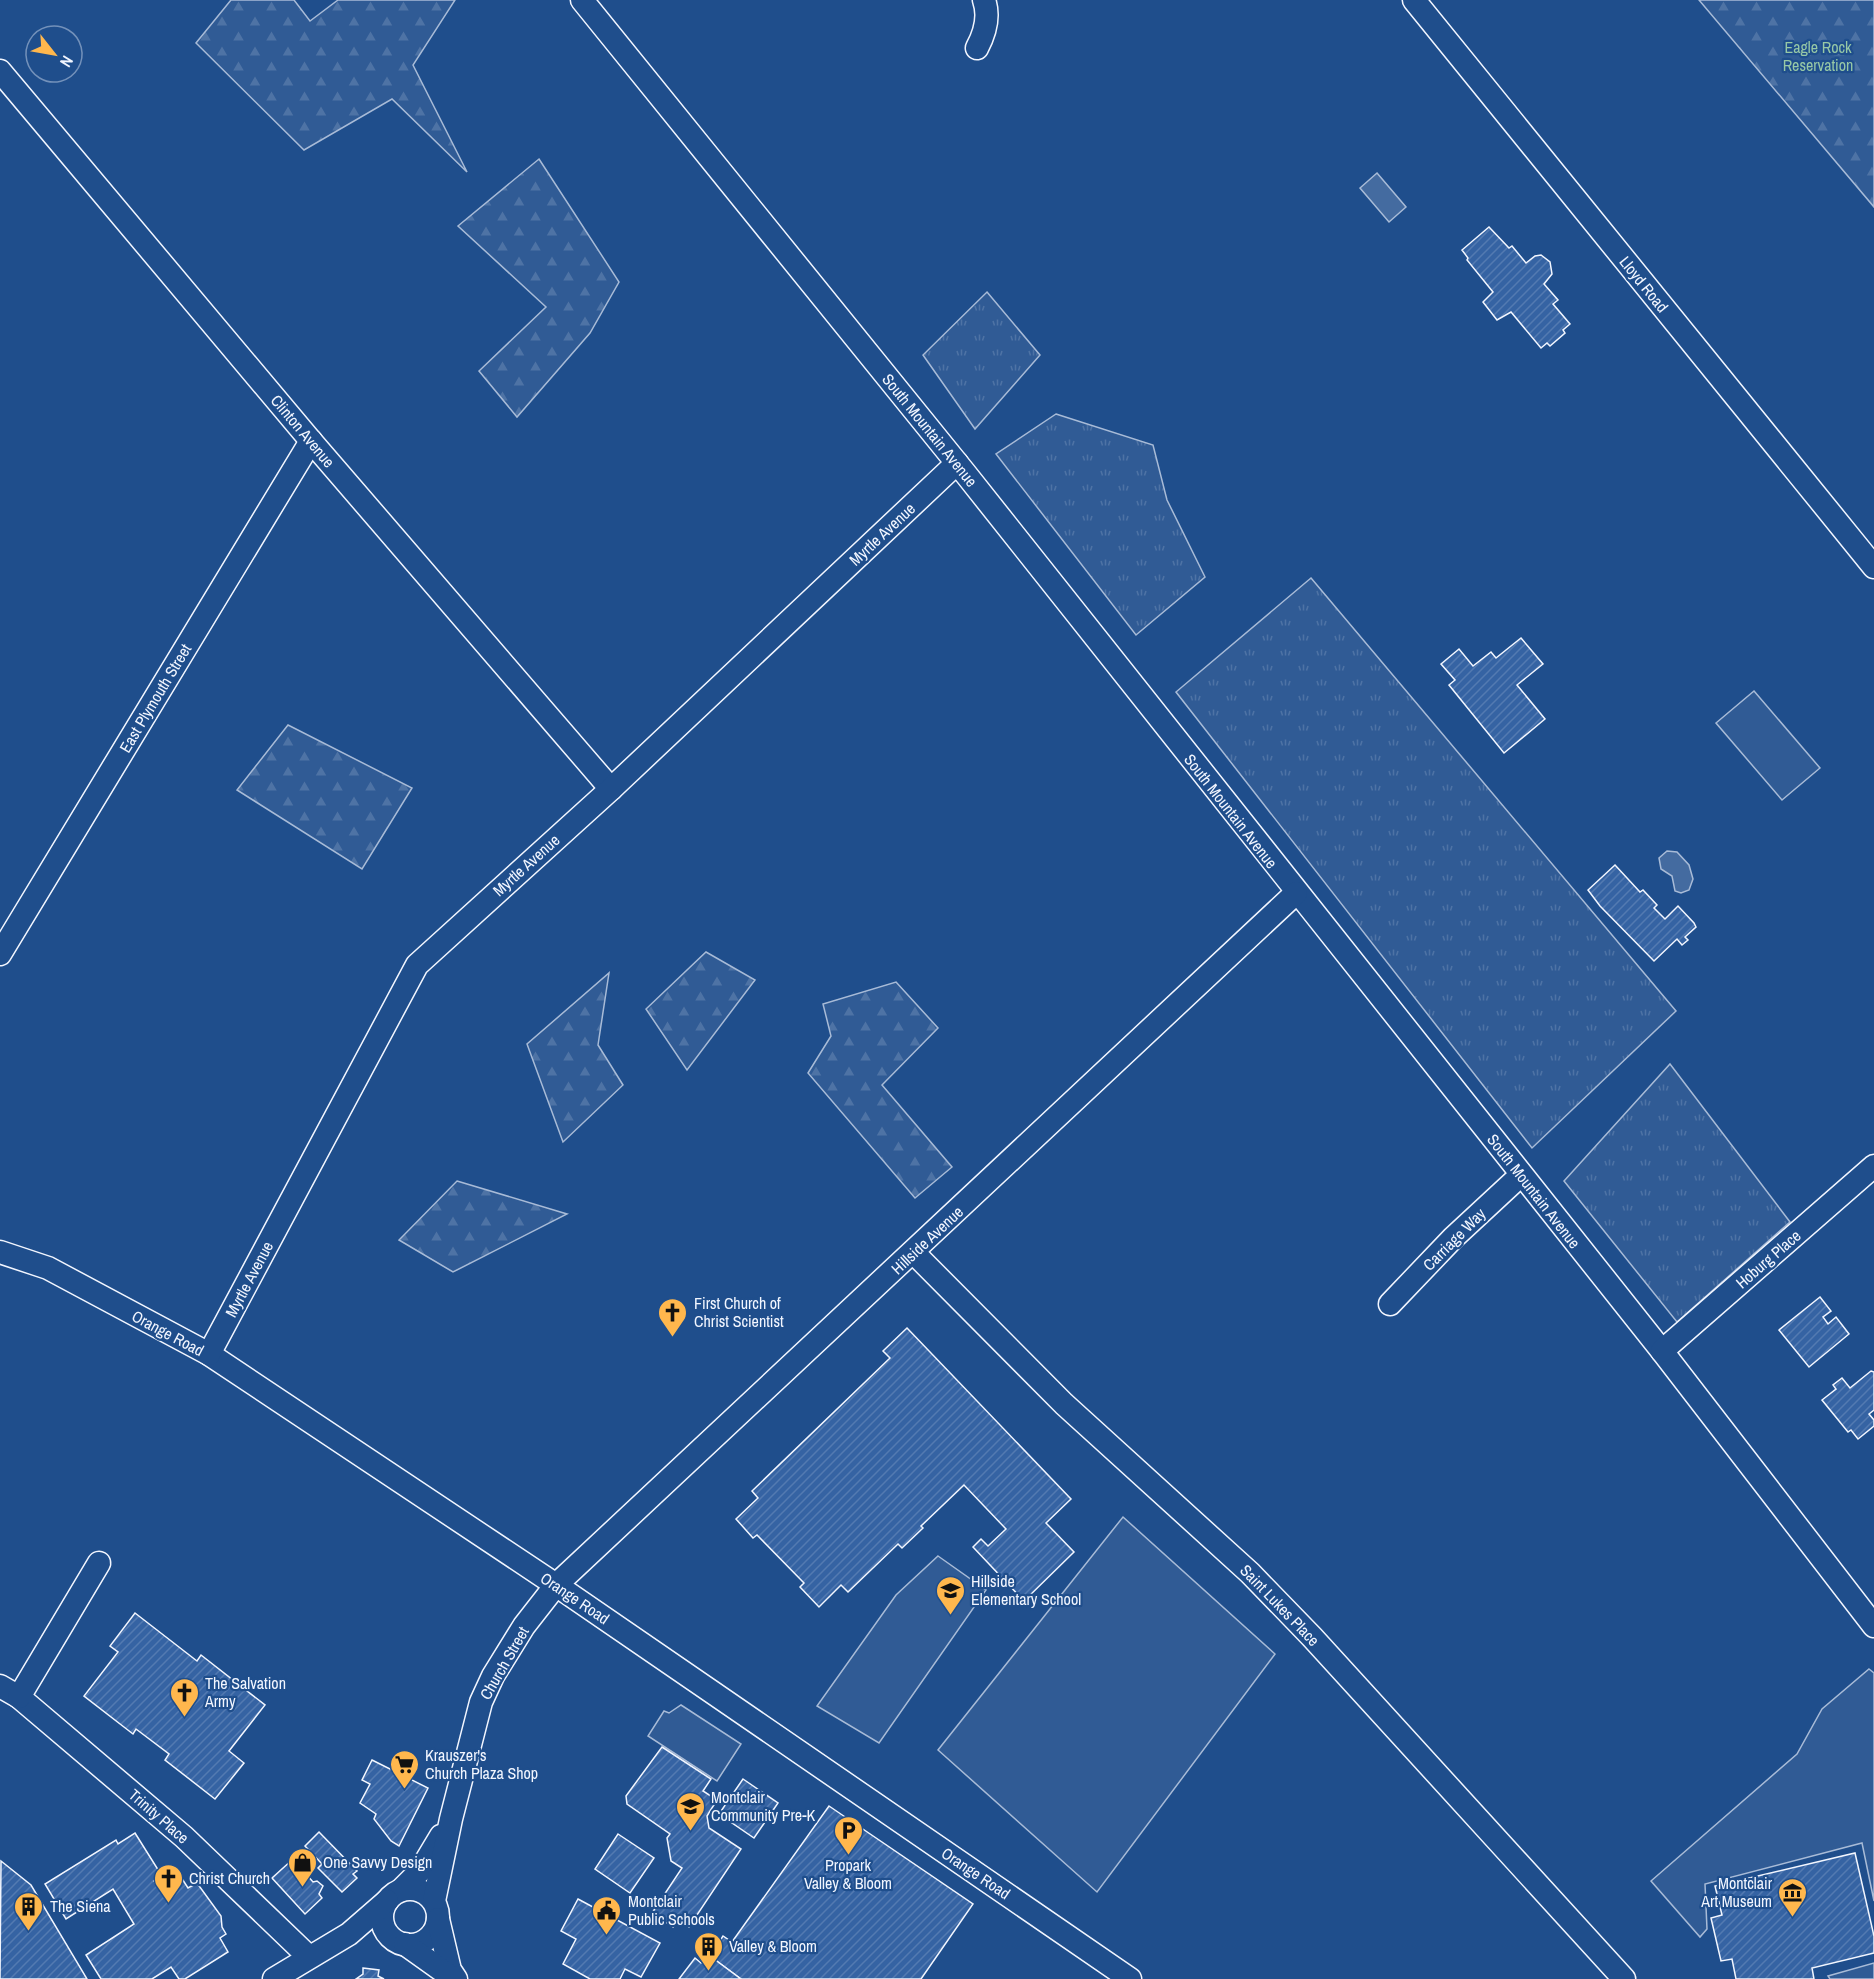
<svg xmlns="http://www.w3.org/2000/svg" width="1874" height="1979" viewBox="0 0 1874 1979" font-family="'Archivo Narrow',sans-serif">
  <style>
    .grass { fill: url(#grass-tufts); stroke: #a8bbd7; stroke-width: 1.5 }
    .forest { fill: url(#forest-firs); stroke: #a8bbd7; stroke-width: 1.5 }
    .built { fill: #305b95; stroke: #a8bbd7; stroke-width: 1.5 }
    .water { fill: #446ba0; stroke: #a8bbd7; stroke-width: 1.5 }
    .building { fill: url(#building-hatch); stroke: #f2f6ff; stroke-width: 1.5 }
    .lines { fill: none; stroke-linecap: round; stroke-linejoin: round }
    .minor-casing { stroke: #f2f6ff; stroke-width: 25 }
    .minor { stroke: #1f4e8c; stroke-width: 22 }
    .labels { text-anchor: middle; stroke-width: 4.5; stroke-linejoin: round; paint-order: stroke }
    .park-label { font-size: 16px; fill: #97c8a6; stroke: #1f4e8c }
    .street-label { font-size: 16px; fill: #f2f6ff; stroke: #1f4e8c }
    .poi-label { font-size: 16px; fill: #f2f6ff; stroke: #1f4e8c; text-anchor: start }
  </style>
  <defs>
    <pattern id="grass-tufts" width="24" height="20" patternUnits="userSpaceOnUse" patternTransform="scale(1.5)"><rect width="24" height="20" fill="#305b95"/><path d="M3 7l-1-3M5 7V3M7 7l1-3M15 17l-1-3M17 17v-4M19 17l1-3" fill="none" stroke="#4e73a5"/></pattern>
    <pattern id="forest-firs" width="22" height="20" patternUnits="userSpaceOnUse" patternTransform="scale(1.5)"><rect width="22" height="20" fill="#305b95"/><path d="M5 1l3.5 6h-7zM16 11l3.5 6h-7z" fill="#4e73a5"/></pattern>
    <pattern id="building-hatch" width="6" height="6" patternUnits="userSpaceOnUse" patternTransform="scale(1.5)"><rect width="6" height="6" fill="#3563a3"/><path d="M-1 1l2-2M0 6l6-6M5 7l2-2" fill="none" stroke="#537ab1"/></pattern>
  </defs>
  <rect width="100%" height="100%" fill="#1f4e8c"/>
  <g class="grass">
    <path d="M987,292L1040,355L975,429L923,355Z"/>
    <path d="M1056,414L1153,445L1167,500L1205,577L1136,635L996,454Z"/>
    <path d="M1311,578L1676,1011L1532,1148L1176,692Z"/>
    <path d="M1670,1064L1790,1222L1677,1322L1564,1181Z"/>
  </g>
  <g class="forest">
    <path d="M231,0H294L310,21L338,0H455L413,65L467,172L392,99L304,150L196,43Z"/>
    <path d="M1699,0H1874V207Z"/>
    <path d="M539,159L619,282L590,333L517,417L479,371L546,307L458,226Z"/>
    <path d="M288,725L412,788L362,869L237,790Z"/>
    <path d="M706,952L755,980L687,1070L646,1009Z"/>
    <path d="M609,973L598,1045L623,1085L563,1142L527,1044Z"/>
    <path d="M896,982L938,1028L882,1085L952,1167L915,1198L808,1073L831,1036L823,1004Z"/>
    <path d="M457,1181L567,1214L453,1272L399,1240Z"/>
  </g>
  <g class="built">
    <path d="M1754,691L1820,768L1782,800L1716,723Z"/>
    <path d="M1123,1517L1275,1654L1097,1892L938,1750Z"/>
    <path d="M938,1556L986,1590L879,1743L817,1706L896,1595Z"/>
    <path d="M1869,1669L1874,1673V1901L1862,1843L1705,1884L1707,1929L1700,1937L1651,1881L1797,1754L1822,1709Z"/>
    <path d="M681,1705L741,1744L717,1781L648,1736L664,1711L669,1713Z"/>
    <path d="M1874,1963V1979H1830L1828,1976Z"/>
  </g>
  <g class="water">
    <path d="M1377,173L1406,207L1389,222L1360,188Z"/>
    <path d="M1667,851L1677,852L1689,865L1693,879L1689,890L1681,893L1675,891L1672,876L1661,869L1659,858Z"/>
  </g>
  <g class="building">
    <path d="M1489,227L1509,248L1512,246L1526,263L1535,256L1541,255L1550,262L1552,274L1544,284L1558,300L1553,304L1570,324L1563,330L1565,333L1550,346L1547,343L1541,348L1511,312L1497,320L1483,302L1493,292L1467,260L1468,258L1462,250Z"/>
    <path d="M1521,638L1543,664L1517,685L1545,719L1504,753L1449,685L1455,680L1441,664L1459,649L1473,666L1491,652L1496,658Z"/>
    <path d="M1615,865L1640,892L1643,890L1657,905L1654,908L1665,919L1678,906L1694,923L1696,927L1685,937L1688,940L1682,945L1677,939L1654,961L1600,906L1588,890Z"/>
    <path d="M1820,1297L1831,1311L1823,1317L1828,1324L1836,1317L1849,1334L1809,1367L1779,1330Z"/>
    <path d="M907,1328L1071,1499L1046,1523L1074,1552L1024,1601L973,1547L981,1539L988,1546L1006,1529L964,1485L921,1526L923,1528L902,1548L898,1544L848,1592L841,1585L819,1607L800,1587L804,1583L757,1535L753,1538L736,1519L758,1498L752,1491L890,1358L883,1351Z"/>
    <path d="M1871,1371L1874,1372V1410L1869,1414L1874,1420V1426L1858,1439L1851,1430L1848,1432L1822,1400L1836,1389L1833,1385L1842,1378L1850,1388Z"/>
    <path d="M135,1613L197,1661L201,1655L265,1705L229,1751L244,1763L215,1799L165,1760L169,1754L136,1729L133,1734L84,1696L118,1652L110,1646Z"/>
    <path d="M662,1747L711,1779L703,1791L717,1800L707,1816L709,1828L741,1849L689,1927L678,1919L673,1927L652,1913L682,1868L671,1861L667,1838L670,1834L627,1804L626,1796Z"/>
    <path d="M372,1760L428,1788L399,1846L391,1841L374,1819L376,1814L360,1803L370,1784L362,1780Z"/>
    <path d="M743,1779L778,1803L754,1838L719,1814Z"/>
    <path d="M829,1806L973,1904L921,1979H741L710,1956L723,1936L732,1942Z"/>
    <path d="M319,1832L357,1871L353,1874L357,1878L342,1892L318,1868L322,1864L305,1846Z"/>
    <path d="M135,1833L162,1876L154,1881L160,1890L181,1877L188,1888L197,1883L221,1916L222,1927L226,1934L220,1938L228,1952L185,1979H179L171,1967L152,1979H101L86,1955L134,1924L113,1889L66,1919L45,1884L116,1840L118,1844Z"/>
    <path d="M618,1834L654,1858L630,1893L595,1869Z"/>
    <path d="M1855,1853L1874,1936V1953L1812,1968L1814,1979H1736L1732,1959L1721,1961L1711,1918L1722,1915L1715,1886Z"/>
    <path d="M293,1859L313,1882L317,1881L323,1886L319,1894L322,1898L305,1914L272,1878Z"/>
    <path d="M1,1861L31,1885L87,1979H0Z"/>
    <path d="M578,1899L660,1943L641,1977L625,1969L620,1979H590L563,1964L576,1939L561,1931Z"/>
    <path d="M708,1954L710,1956L741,1979H679L695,1958L701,1963Z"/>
    <path d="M363,1968L379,1970L378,1976L384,1979H356L363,1974Z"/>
  </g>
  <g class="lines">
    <defs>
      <g id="minor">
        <path d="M582,0L965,473L1662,1351L1874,1626"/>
        <path d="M1414,0L1874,567"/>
        <path d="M977,48C985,33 990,17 984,0"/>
        <path d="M0,71L311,441L611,789"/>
        <path d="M0,954L311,441"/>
        <path d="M0,1252L48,1268L209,1354L556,1585L1130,1979"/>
        <path d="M914,1253L1064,1404L1250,1573L1312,1637L1624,1979"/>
        <path d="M1390,1304L1453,1238L1521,1175"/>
        <path d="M1662,1351L1874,1166"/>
        <path d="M209,1354L417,965L611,789L957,463"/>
        <path d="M0,1686L19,1697L184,1837L309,1957"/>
        <path d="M19,1697L99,1563"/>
        <circle cx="410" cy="1917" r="28"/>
        <path d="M401,1890L420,1871L441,1836"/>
        <path d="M434,1901L451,1819L481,1702L493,1676L524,1626L556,1585L1296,893"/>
        <path d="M438,1919L450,1970L456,1979"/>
        <path d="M405,1944L454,1979"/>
        <path d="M274,1979L349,1934L387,1901"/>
      </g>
    </defs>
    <use href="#minor" class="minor-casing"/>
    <use href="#minor" class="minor"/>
  </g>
  <defs>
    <symbol id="church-pin" viewBox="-11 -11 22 30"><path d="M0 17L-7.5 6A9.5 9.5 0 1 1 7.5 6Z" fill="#ffb74d" stroke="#1f4e8c"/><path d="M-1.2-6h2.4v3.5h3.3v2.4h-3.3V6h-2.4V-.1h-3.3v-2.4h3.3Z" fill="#111"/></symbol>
    <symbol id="school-pin" viewBox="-11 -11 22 30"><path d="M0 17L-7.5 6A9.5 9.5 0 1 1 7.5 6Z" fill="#ffb74d" stroke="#1f4e8c"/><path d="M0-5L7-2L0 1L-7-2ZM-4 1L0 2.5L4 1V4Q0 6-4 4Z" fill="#111"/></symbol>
    <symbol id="supermarket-pin" viewBox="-11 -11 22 30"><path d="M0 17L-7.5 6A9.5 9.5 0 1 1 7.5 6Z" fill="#ffb74d" stroke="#1f4e8c"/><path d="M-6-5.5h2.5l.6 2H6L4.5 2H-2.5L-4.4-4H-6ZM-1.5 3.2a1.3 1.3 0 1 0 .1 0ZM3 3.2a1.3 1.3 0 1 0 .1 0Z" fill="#111"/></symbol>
    <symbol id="parking-pin" viewBox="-11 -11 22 30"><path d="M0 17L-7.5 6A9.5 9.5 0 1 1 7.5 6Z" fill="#ffb74d" stroke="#1f4e8c"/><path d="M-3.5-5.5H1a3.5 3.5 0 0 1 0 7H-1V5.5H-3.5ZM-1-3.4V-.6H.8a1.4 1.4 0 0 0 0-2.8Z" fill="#111"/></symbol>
    <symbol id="shop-pin" viewBox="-11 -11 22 30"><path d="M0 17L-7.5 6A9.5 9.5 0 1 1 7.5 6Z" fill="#ffb74d" stroke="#1f4e8c"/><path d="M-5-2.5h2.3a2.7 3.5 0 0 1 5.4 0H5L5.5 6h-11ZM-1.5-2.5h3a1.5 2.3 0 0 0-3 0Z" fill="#111"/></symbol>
    <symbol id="museum-pin" viewBox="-11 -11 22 30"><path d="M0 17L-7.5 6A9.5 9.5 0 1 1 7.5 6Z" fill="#ffb74d" stroke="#1f4e8c"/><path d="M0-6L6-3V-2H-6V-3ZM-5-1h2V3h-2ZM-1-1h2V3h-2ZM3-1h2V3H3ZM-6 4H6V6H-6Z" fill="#111"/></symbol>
    <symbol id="building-pin" viewBox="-11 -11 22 30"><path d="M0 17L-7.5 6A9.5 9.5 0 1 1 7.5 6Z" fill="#ffb74d" stroke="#1f4e8c"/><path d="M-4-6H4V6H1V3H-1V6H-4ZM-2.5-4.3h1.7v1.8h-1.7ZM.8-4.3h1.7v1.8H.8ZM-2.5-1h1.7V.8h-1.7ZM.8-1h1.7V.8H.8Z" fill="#111"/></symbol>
    <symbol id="civic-pin" viewBox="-11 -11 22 30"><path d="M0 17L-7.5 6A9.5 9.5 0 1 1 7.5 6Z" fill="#ffb74d" stroke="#1f4e8c"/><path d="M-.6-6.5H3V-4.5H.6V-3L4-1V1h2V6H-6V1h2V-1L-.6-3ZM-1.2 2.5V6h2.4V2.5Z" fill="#111"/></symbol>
  </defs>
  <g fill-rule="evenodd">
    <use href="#church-pin" x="656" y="1296" width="33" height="45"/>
    <use href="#school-pin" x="934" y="1574" width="33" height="45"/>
    <use href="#church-pin" x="168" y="1676" width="33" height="45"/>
    <use href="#supermarket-pin" x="388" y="1748" width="33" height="45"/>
    <use href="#school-pin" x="674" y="1790" width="33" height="45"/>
    <use href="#parking-pin" x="832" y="1814" width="33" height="45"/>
    <use href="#shop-pin" x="286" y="1846" width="33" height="45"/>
    <use href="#church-pin" x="152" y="1862" width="33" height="45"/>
    <use href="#museum-pin" x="1776" y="1876" width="33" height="45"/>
    <use href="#building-pin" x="12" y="1890" width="33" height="45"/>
    <use href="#civic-pin" x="590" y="1894" width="33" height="45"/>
    <use href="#building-pin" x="692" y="1930" width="33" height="45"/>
  </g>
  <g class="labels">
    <g class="park-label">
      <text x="1818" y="53">Eagle Rock<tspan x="1818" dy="18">Reservation</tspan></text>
    </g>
    <g class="street-label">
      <text transform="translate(1644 284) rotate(51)" y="6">Lloyd Road</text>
      <text transform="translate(930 430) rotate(51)" y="6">South Mountain Avenue</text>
      <text transform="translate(303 431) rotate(50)" y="6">Clinton Avenue</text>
      <text transform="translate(882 534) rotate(-43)" y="6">Myrtle Avenue</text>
      <text transform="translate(155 698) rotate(-59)" y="6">East Plymouth Street</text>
      <text transform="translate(1231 811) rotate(52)" y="6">South Mountain Avenue</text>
      <text transform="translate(526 865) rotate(-42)" y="6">Myrtle Avenue</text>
      <text transform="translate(1534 1191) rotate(52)" y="6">South Mountain Avenue</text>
      <text transform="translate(1454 1239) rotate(-45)" y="6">Carriage Way</text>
      <text transform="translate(927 1240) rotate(-43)" y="6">Hillside Avenue</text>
      <text transform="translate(1768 1259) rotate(-41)" y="6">Hoburg Place</text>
      <text transform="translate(249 1279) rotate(-62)" y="6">Myrtle Avenue</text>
      <text transform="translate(168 1333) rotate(28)" y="6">Orange Road</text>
      <text transform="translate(575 1598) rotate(34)" y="6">Orange Road</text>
      <text transform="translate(1280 1605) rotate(46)" y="6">Saint Lukes Place</text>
      <text transform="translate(504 1663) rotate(-60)" y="6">Church Street</text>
      <text transform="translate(159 1816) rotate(41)" y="6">Trinity Place</text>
      <text transform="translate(976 1873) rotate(34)" y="6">Orange Road</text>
    </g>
    <g class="poi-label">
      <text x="694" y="1309">First Church of<tspan x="694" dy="18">Christ Scientist</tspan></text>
      <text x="971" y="1587">Hillside<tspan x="971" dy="18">Elementary School</tspan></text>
      <text x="205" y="1689">The Salvation<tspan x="205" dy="18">Army</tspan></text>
      <text x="425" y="1761">Krauszer's<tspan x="425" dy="18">Church Plaza Shop</tspan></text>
      <text x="711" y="1803">Montclair<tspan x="711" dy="18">Community Pre-K</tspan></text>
      <text x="323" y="1868">One Savvy Design</text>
      <text x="848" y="1871" text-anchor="middle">Propark<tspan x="848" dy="18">Valley &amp; Bloom</tspan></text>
      <text x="189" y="1884">Christ Church</text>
      <text x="1772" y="1889" text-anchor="end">Montclair<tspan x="1772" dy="18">Art Museum</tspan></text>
      <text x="628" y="1907">Montclair<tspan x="628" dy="18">Public Schools</tspan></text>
      <text x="50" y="1912">The Siena</text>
      <text x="729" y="1952">Valley &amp; Bloom</text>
    </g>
  </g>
  <g transform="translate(54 54) rotate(121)"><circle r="28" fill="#1f4e8c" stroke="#7391ba" stroke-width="1.5"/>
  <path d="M0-4.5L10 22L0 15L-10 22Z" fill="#ffb74d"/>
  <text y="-9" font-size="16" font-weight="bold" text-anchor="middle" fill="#f2f6ff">N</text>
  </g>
</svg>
